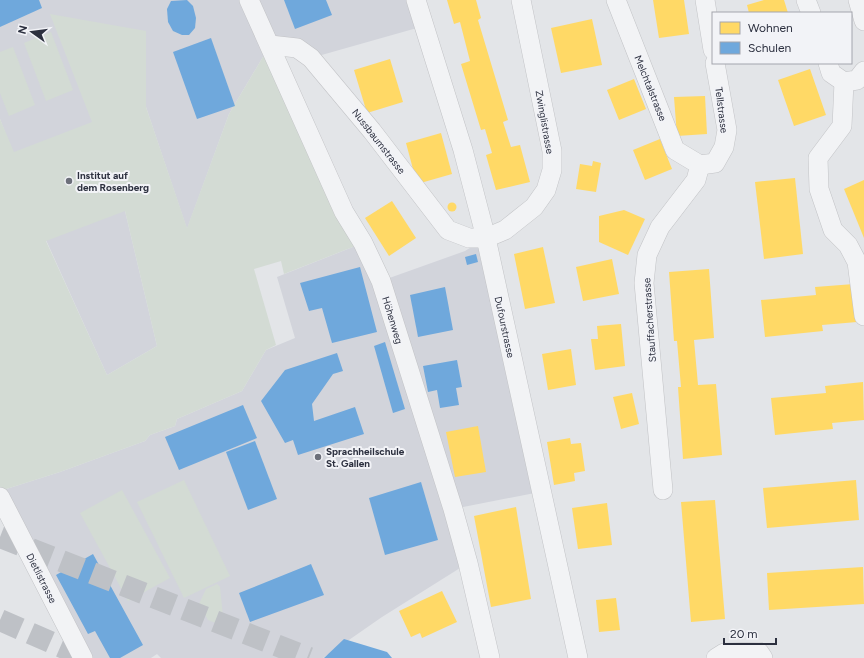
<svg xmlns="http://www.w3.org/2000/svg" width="864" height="658" viewBox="0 0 864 658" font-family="Figtree,sans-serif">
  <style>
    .built { fill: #d2d4db }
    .green { fill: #d3dbd4; fill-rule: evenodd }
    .homes { fill: #ffd966 }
    .schools { fill: #6fa8dc }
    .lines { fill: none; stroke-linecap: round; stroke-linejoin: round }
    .motorway-tunnel { stroke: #bec1c6; stroke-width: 22; stroke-dasharray: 22 11; stroke-linecap: butt }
    .minor-casing { stroke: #c2c3c6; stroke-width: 20 }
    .minor { stroke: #f2f3f5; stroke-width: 19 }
    .poi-dot { fill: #6c6f7a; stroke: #f2f3f7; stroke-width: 1.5 }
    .labels { text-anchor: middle; stroke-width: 4; stroke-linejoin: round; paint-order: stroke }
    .street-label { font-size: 10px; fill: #2c303f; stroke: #f2f3f7 }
    .poi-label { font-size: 10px; font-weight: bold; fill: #2c303f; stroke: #f2f3f7; text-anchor: start }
  </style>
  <rect width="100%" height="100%" fill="#e3e5e8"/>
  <g class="built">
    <path d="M0,0H416L424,26L311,58L270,45L229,114L187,229L146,107V31L85,100L125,211L157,346L107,375L46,240L0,119Z"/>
    <path d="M486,238L540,492L453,509L468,563L382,617L323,658H161L157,654L151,658H83L0,491L60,472L145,441L150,435L175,426L177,419L242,391L266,350L295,338L277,277L363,243L381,281L465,251Z"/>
  </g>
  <g class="green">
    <path d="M50,14L146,31V107L187,228L229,114L270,45L363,243L284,274L281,261L254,269L276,345L266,350L242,391L177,419L175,426L150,435L145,441L60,472L0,491V119L14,152L92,122ZM125,211L157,346L107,375L46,241Z"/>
    <path d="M51,32L73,90L46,101L24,43Z"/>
    <path d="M13,47L35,105L9,116L0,93V52Z"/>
    <path d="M184,480L230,576L184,598L137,502Z"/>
    <path d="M122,490L170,578L128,601L80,513Z"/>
    <path d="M217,584L220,587L223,617L218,624L208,620L199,604L206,589Z"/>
  </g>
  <g class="homes">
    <path d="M447,0H476L481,18L478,20L508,120L503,122L511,147L520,145L530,182L496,190L486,155L492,153L485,129L481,130L461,64L470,61L460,22L454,24Z"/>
    <path d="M653,0H684L689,34L659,38Z"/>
    <path d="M764,0H784L788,13H749L747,5Z"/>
    <path d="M592,19L602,65L561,73L551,28Z"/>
    <path d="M390,59L403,102L367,113L354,70Z"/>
    <path d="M810,69L826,115L794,126L778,80Z"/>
    <path d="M634,79L646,109L619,120L607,90Z"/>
    <path d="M705,96L707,134L677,136L674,97Z"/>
    <path d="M441,133L452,174L417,184L406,143Z"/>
    <path d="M660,139L672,169L645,180L633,150Z"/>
    <path d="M593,161L601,163L596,192L576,189L580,164L592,166Z"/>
    <path d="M795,178L803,254L764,259L755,182Z"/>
    <path d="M864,180V238L844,189Z"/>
    <path d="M392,201L416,238L389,256L365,218Z"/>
    <circle cx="452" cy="207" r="4.5"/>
    <path d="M624,210L645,219L628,255L599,242V216Z"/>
    <path d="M543,247L555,303L525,309L514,254Z"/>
    <path d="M612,259L619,294L583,301L576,267Z"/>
    <path d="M709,269L714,338L694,340L698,385L716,384L722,455L683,459L678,387H681L677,341H674L669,272Z"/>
    <path d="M854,284L857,322L822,325L823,331L765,337L761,300L816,295L815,287Z"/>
    <path d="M621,324L625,366L595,370L591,339H598L597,326Z"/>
    <path d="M571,349L576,385L548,390L542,354Z"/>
    <path d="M863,382L864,420L832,423L833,429L775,435L771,398L826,393L825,386Z"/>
    <path d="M632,393L639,424L621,429L613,397Z"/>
    <path d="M478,426L486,472L455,477L446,432Z"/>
    <path d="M570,438L571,444L581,443L585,471L574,473L575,481L554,485L547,442Z"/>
    <path d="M856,480L859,520L767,528L763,488Z"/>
    <path d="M715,500L725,619L691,622L681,502Z"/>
    <path d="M607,503L612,545L578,549L572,508Z"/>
    <path d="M516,507L531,599L491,607L474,516Z"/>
    <path d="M863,567L864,604L769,610L767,573Z"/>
    <path d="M442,591L457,622L422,638L420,633L411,637L399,611Z"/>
    <path d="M616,598L620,630L599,632L596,600Z"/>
  </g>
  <g class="schools">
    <path d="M0,0H39L42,8L0,27Z"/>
    <path d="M187,0L193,6L196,18L195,28L189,35H182L173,31L168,22L167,9L171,1Z"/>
    <path d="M284,0H326L332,15L295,29Z"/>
    <path d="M211,38L235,106L197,119L173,52Z"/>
    <path d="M476,254L478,262L467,265L465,257Z"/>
    <path d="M360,267L377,332L332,343L322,308L309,311L300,283Z"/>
    <path d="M445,287L453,330L418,337L410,295Z"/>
    <path d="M385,342L405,409L393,413L374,346Z"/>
    <path d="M337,353L343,371L333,374L312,404L314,421L355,407L364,434L298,455L293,440L285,443L261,401L285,370Z"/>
    <path d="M457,360L462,387L456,388L459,405L440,408L437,390L428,392L423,366Z"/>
    <path d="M243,405L257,438L179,470L165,437Z"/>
    <path d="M255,441L277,499L248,510L226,452Z"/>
    <path d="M421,482L438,540L385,555L369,498Z"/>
    <path d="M93,554L143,645L120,658H110L95,631L88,634L56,575Z"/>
    <path d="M311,564L324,595L250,622L239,593Z"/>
    <path d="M344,639L387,652L392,658H324Z"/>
  </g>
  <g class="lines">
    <g class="motorway-tunnel">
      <path d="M0,537L309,658"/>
      <path d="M0,620L87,658"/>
    </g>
    <defs>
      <g id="minor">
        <path d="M249,0L344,212L363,243L381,281L453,509L468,563L490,658"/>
        <path d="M416,0L463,150L486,238L578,658"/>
        <path d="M616,0L675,150L700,165"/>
        <path d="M705,0L713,50"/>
        <path d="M806,0L811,13"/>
        <path d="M858,0L864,21"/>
        <path d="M270,45L297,48L311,58L372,131L448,230L469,238H486L505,230L534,207L546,190L552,170V151L521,0"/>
        <path d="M828,63L831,73L844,82L857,80L864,71"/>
        <path d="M844,82L842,126L818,158L819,189L833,230L848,245L857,262L864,316"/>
        <path d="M700,165L715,163L724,147L727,130L715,63"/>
        <path d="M663,490L644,283L647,255L660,227L696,180L700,165"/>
        <path d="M0,497L83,658"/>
        <path d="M716,658L724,653L759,652L763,658"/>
      </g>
    </defs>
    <use href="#minor" class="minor-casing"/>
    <use href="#minor" class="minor"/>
  </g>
  <g class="poi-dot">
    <circle cx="69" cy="181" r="4"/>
    <circle cx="318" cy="457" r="4"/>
  </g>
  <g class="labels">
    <g class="street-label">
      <text transform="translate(651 88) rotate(68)" y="4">Melchtalstrasse</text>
      <text transform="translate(722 110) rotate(83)" y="4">Tellstrasse</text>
      <text transform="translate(545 122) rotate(80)" y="4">Zwinglistrasse</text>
      <text transform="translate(379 141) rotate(52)" y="4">Nussbaumstrasse</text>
      <text transform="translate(393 320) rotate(73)" y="4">Höhenweg</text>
      <text transform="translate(649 320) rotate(-94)" y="4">Stauffacherstrasse</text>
      <text transform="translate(505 327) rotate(78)" y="4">Dufourstrasse</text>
      <text transform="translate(42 578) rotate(63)" y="4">Dietlistrasse</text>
    </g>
    <g class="poi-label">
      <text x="77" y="179">Institut auf<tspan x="77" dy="12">dem Rosenberg</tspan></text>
      <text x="326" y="455">Sprachheilschule<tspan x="326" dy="12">St. Gallen</tspan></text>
    </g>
  </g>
  <rect x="712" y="12" width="140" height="52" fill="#f2f3f7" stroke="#a3a5ad"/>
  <rect x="720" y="22" width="20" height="12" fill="#ffd966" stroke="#a3a5ad"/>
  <text x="748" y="32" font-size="12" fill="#2c303f">Wohnen</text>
  <rect x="720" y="42" width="20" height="12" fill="#6fa8dc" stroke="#a3a5ad"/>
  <text x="748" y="52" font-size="12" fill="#2c303f">Schulen</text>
  <g transform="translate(32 32) rotate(284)" stroke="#f2f3f7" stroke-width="3" paint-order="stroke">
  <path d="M0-3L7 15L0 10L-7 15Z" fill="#2c303f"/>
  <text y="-6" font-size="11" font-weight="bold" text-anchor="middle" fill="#2c303f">N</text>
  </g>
  <path d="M724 638v6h52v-6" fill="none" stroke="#2c303f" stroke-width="2"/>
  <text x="730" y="638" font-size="12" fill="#2c303f" stroke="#f2f3f7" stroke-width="3" paint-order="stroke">20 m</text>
</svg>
